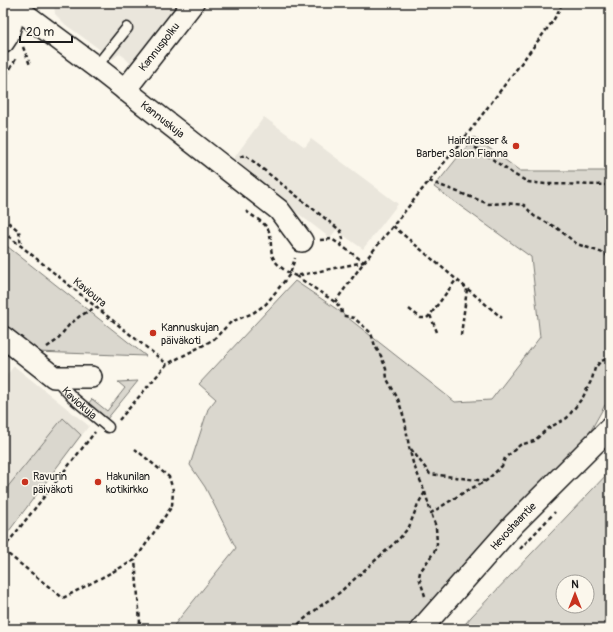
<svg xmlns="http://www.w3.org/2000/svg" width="613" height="632" viewBox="0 0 613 632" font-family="Pangolin,sans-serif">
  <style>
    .built { fill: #eae6dc }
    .green { fill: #dad7ce; stroke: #7b7a75; fill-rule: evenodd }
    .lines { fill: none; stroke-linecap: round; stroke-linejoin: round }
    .lane-casing { stroke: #1c1c1c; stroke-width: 13 }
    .street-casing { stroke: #1c1c1c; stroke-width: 24 }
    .secondary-casing { stroke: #1c1c1c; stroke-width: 25 }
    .path { stroke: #1c1c1c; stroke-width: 2.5; stroke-dasharray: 4 3; stroke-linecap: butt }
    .lane { stroke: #fbf7ec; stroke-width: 10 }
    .street { stroke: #fbf7ec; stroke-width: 21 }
    .secondary { stroke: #fbf7ec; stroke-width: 22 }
    .poi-dot { fill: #c8321e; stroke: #fbf7ec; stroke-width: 1.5 }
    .labels { text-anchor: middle; stroke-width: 3.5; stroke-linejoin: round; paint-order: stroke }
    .street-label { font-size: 11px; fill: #1c1c1c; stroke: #fbf7ec }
    .poi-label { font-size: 11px; fill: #1c1c1c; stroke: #fbf7ec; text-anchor: start }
  </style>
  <rect width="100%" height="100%" fill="#fbf7ec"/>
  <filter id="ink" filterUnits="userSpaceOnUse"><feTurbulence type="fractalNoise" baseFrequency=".025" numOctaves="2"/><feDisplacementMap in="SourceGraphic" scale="8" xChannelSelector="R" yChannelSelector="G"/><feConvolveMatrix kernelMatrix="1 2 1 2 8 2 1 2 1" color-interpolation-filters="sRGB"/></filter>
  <g filter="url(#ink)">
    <g class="built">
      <path d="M54,3H179L131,64L120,53L113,59L66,25L55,14Z"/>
      <path d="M264,117L305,147L311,139L398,204L363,249L336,230L330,238L231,162Z"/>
      <path d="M14,366L89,426L3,537V380Z"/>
    </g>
    <g class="green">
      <path d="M474,137L520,171H610V401L605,405L586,439L407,629H171L236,548L205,487L190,465L208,409L216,399L199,384L295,281L338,310L455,402L491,400L540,337L531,257L434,187Z"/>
      <path d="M3,243L146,356L36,352L3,326Z"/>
      <path d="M138,381L107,419L88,404L92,399L107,411L125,388L118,382Z"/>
      <path d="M63,418L81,435L3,539V491L6,489Z"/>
      <path d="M610,471V629H461L471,617ZM563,582H587V606H563Z"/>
    </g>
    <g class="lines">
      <defs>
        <g id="lane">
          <path d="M96,67L127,28"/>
          <path id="s1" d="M55,378L72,397L108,427"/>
        </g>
        <g id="street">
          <path id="s2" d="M10,3L96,67L279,210L302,241"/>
          <path id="s3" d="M125,90L193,3"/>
          <path d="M3,337L54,377H91"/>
          <path id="s4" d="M421,629L514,524L610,428"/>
        </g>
        <path id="secondary" d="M3,42L7,36L17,3"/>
      </defs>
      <use href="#lane" class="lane-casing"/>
      <use href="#street" class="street-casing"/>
      <use href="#secondary" class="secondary-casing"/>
      <g class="path">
        <path d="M23,47L30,65"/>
        <path d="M3,81L17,57"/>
        <path d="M463,140L484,153L513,174L528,182L545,184L610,185"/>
        <path d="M240,157L245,155L341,231L343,239L341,245"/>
        <path d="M429,181L489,204L505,203L524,205L534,216L557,228L577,244L606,254L610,261"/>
        <path d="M246,211C252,216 265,223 268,229C272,237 270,246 272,254C274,264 287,273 296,276L364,262"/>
        <path d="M3,218L19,231L21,246"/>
        <path d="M393,226L502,318"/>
        <path d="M3,232L21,246L96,307L167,364"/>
        <path d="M320,240L332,239L364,262"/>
        <path d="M335,302L364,262L393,226L429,181L463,140L553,21L559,10L562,3"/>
        <path d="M409,309L421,318H427L430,315"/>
        <path d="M437,332L430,315L456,280"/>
        <path d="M461,335L467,289"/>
        <path d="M47,347L56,341L69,325L80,316L96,307"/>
        <path d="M119,420L167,364L202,346L214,339L231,322L253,313L266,304L290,274L295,258"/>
        <path d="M411,449L430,474L485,481"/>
        <path d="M425,492L431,513L466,491L486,481L502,466L505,458L520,445L534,441L547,429L567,418L583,397L592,379L595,368L600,362L610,357"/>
        <path d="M3,549L95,432"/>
        <path d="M520,549L555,512"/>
        <path d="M3,550L63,598L135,560L172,506L173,490L169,477L135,449"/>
        <path d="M425,596L419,577L420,572L434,552L437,544L436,527L431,513"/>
        <path d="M135,629L140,622L135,560"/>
        <path d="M293,629L303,620L323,604L339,593L399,539L409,527L418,504L425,492L413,463L409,447L405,421L398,399L387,379L386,369L381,356L375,346L371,333L354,318L345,316L342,313L341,308L335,302L296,276"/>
      </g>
      <use href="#lane" class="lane"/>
      <use href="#street" class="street"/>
      <use href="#secondary" class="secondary"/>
    </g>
  </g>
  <g class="poi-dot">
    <circle cx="516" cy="146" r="4"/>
    <circle cx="153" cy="333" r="4"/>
    <circle cx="25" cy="482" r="4"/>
    <circle cx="98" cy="482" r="4"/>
  </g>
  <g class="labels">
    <g class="street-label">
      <text dy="4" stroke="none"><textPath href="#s3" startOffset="55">Kannuspolku</textPath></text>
      <text dy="4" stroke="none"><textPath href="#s2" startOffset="192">Kannuskuja</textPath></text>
      <text transform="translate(90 292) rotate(39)" y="4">Kavioura</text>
      <text dy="4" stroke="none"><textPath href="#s1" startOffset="35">Kaviokuja</textPath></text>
      <text dy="4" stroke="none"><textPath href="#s4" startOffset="138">Hevoshaantie</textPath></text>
    </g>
    <g class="poi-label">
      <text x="508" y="144" text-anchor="end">Hairdresser &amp;<tspan x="508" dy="13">Barber Salon Fianna</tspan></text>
      <text x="161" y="331">Kannuskujan<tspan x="161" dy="13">päiväkoti</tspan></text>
      <text x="33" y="480">Ravurin<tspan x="33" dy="13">päiväkoti</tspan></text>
      <text x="106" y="480">Hakunilan<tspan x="106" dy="13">kotikirkko</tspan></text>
    </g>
  </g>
  <rect width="613" height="632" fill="none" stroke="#fbf7ec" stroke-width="16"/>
  <rect x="8" y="8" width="597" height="616" fill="none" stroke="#1c1c1c" stroke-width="1.5" filter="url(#ink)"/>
  <g transform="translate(575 594)"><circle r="19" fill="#fbf7ec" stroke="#a29f99"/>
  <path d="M0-3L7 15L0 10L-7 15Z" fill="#c8321e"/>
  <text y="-6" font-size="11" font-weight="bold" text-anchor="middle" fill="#1c1c1c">N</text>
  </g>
  <path d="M20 36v6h52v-6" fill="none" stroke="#1c1c1c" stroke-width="2"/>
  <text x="26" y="36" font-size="12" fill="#1c1c1c" stroke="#fbf7ec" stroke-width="3" paint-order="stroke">20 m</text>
</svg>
